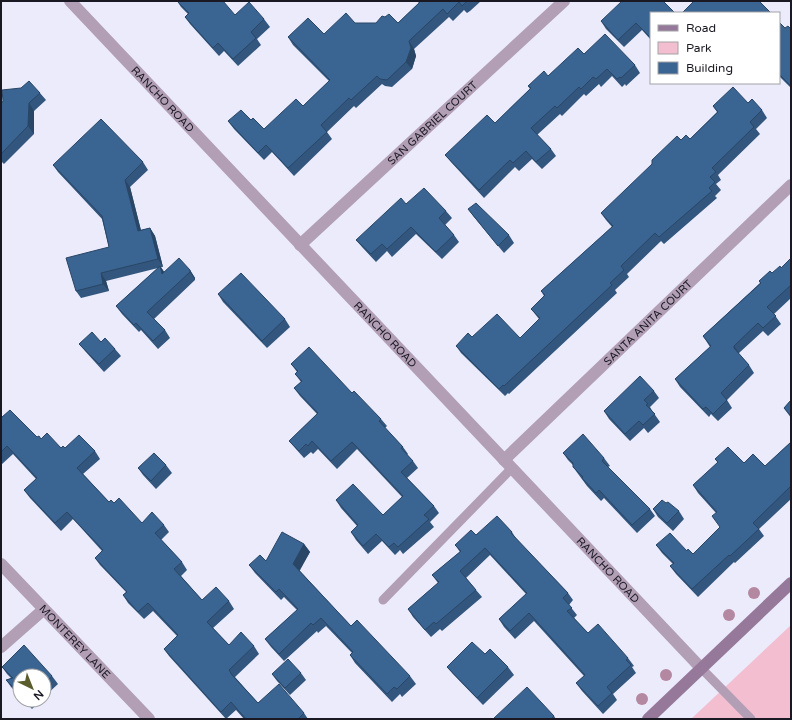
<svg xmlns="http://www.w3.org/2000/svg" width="792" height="720" viewBox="0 0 792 720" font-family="'Varela Round',sans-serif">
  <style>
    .green { fill: #f2bed0 }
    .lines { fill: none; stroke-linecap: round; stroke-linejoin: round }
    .lane { stroke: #b29fb6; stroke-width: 9 }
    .street { stroke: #b29fb6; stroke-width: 12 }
    .secondary { stroke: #96799a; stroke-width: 12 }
    .tree { fill: #b588a2 }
    .wall { fill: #32567d }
    .shaded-wall { fill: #294666 }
    .building { fill: #3a6491; stroke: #294666 }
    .labels { text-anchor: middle; stroke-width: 4; stroke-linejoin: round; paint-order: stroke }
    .street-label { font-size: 11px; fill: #1a1923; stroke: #fff }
  </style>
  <rect width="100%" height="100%" fill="#ebebfb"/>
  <path class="green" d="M791,625V719H691Z"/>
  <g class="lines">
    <g class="lane">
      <path d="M383,600L512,468"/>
      <path d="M701,668L751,719"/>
    </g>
    <g class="street">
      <path id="s1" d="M70,1L701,668"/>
      <path id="s2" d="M300,245L564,1"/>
      <path id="s3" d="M504,460L791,185"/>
      <path id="s4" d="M1,564L149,719"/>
      <path d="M1,647L43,610"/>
    </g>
    <path class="secondary" d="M648,719L791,583"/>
  </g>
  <g class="tree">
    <circle cx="754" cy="593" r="6"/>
    <circle cx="729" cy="615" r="6"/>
    <circle cx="666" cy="675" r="6"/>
    <circle cx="642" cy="699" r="6"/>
  </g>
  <g class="wall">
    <path d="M177,1L235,15L264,19L270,27L257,39L261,45L238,66L224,51L219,56L190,24L185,17L188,14L181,7Z"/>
    <path d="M417,1H481L470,11L467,13L464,10L453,21L449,17L414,49L416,56L412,69L392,87L385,86L382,84L356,108L354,106L327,132L332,139L294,176L272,152L264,160L234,129L228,121L251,120L264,129L303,106L329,81L293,45L288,37L324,34L355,23H398L419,3Z"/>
    <path d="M651,13V40L642,30L624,47L606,29L601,21Z"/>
    <path d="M779,22L785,28H790L791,27V88L779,76Z"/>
    <path d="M584,54L635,65L640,73L626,86L625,84L622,87L612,76L601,87L599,84L586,96L584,94L562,116L560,114L537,135L551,149L556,156L542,169L532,159L519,171L515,167L484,198L451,162L445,155L495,123L530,89L528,86L548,76Z"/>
    <path d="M40,93L46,100L34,111V134L4,164L1,161V104Z"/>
    <path d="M748,103L762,110L767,118L756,129L760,134L718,175L721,180L716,184L721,190L715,196L717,198L664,244L661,241L627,274L629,277L615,290L617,293L509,394L508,393L505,396L461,353L456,346L472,337L520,338L539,319L531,309L544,296L541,291L612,227L606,220L601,213L681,140L690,139L717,112L713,106Z"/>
    <path d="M143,162L148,170L130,187L141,230L150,228L155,236L163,267H161L164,272L190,270L195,278V280L154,319L165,330L170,338L158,349L141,330L139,332L122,314L116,306L158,268L106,281L109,291L81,298L76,291L109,247L102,219L58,172L53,165Z"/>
    <path d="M406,204L446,211L452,218L445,225L454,235L459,242L442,259L416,234L392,257L387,251L376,262L362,247L356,240Z"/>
    <path d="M468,209L509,235L514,243L504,253L474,217Z"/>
    <path d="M791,258V298L774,314L781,324L768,336L763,331L739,353V354L749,365L754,373L727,400L732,408L718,421L711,414L709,417L680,387L675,379L710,347L703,336L760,283L759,281L781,268Z"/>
    <path d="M218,294L285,319L290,327L267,348L223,302Z"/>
    <path d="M101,342L115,349L121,356L104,372L85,351L79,344Z"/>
    <path d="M291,364L352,393L381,419L387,426L385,428L403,447L408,454L407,455L413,461L418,468L407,478L434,506L439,513L430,522L434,527L403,554L400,550L395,555L382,541L368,554L356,540L351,532L357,526L341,508L336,500L383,515L402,497L357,449L337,469L318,449L313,454L311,452L304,458L295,448L289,441L317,414L300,396L294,388L301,382L295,374L297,372Z"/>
    <path d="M654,391L659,398L650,407L653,412L660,422L648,433L644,428L630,441L609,419L604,411Z"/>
    <path d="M791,400V418L784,408Z"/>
    <path d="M1,416L37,437L41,439L61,448H65L95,451L100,459L83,474L109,502L114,503L142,523L164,525L169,532L161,540L182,562L187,570L181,576L202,600L229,601L234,609L213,628L229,645L254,646L259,654L235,677L258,703L304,713L308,719H244L236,710L226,719L169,656L164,649L177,636L153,611L144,619L128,603L123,595L126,592L100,565L95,558L102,551L73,519L61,531L30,498L24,490L36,479L13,454L1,465Z"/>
    <path d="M791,442V499L759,529L764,536L735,563L734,562L698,597L676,574L670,566L673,564L662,553L656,545L687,551L693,554L720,527L716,513L698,493L693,485L718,463L715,459L744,463L765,466Z"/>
    <path d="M563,453L604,458L610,466L608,467L650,509L655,516L637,533L604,498L601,501L587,486L573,467V465L568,460Z"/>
    <path d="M166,465L172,473L156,489L143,475L138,468Z"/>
    <path d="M666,503L679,511L684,519L673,531L658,517L653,509Z"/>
    <path d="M512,532L517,540L568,593L573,600L569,605L577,615L574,618L588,633L628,658L634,666L632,667L636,673L613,694L617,700L603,714L582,691L576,683L584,676L534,621L515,639L504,627L499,619L526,594L490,555L466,578L476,590L482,597L442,631L440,629L431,637L413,617L408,609L438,583L432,575L460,552L455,545L476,535Z"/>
    <path d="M304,544L310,552L299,570L351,626L410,676L416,684L402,697L400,694L392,702L355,663L350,655L352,653L326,626L318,633L317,631L284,661L271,647L265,639L297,610L284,597L281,600L255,573L249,565L266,561Z"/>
    <path d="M485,654L508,667L514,675L483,705L453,674L447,667Z"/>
    <path d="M2,667L52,676L58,684L44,697V676H20V696L11,687L6,680L11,678L7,674Z"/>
    <path d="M301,673L306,680L290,695L277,681L272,674Z"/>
    <path d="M24,700H41L32,709Z"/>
    <path d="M554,716L556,719H493Z"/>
  </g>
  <g class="shaded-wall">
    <path d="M409,41L414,49L416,56L412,69L406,62Z"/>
    <path d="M29,103L34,111V134L28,126Z"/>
    <path d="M125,180L130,187L143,239L138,231Z"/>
    <path d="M150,228L155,236L163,267L158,259Z"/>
    <path d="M160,266L165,273L162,274Z"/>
    <path d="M190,270L195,278V280L190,272Z"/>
    <path d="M101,273L106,281L109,291L103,284Z"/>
    <path d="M734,346L739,353V356L734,348Z"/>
    <path d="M304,544L310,552L299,572L293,564Z"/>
  </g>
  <g class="building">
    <path d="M177,1H223L235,15L249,2L264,19L251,32L256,38L233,59L218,43L213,48L185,17L189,13Z"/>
    <path d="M418,1H467L462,6L459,2L447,14L443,9L409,41L411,48L406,62L387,80L380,79L377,76L351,100L349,98L321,125L327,132L288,168L266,145L258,153L228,121L241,110L251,120L253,118L264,129L296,99L303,106L330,80L288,37L308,18L324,34L346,13L355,23H376L382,16L385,17L389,14L398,23L420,2Z"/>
    <path d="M622,1H663L675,13H651V38L636,23L618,40L601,21Z"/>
    <path d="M694,1H759L771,13H718L717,12L715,13H682Z"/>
    <path d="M779,22L785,28L788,26L790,28L791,27V86L779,74Z"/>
    <path d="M605,34L635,65L621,78L620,77L617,79L607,69L596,79L593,77L581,89L579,87L557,108L555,106L531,128L551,149L536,162L526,151L513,163L510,160L479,190L445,155L487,115L495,123L531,88L528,86L544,71L548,76L578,48L584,54Z"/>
    <path d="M29,81L40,93L29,103L28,126L1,154V104L3,101L2,90L21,88Z"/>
    <path d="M733,87L748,103L752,99L762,110L750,122L754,127L712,168L716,172L710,177L715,182L709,188L712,191L659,237L655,233L621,266L624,270L610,283L612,285L504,386L503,385L499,389L456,346L468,333L472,337L497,314L520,338L540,318L531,309L545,295L541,291L613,226L601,213L652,164V160L677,136L681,140L686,135L690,139L718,112L713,106Z"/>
    <path d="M101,119L143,162L125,180L138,231L150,228L158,259L101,273L103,284L76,291L66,258L109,247L102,216L53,165Z"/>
    <path d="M424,188L446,211L439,218L454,235L436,252L411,227L387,249L382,244L371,254L356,240L401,198L406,204Z"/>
    <path d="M476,203L509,235L498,246L468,209Z"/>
    <path d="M179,258L190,270V272L147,312L165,330L153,341L136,323L134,325L116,306L160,266L162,274Z"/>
    <path d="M791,258V285L767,307L776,316L763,328L758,323L734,346V348L749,365L721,393L727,400L713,414L706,407L703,409L675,379L711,346L703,336L761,283L759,281L770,271L772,273L780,266L781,268Z"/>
    <path d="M241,273L285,319L262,341L218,294Z"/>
    <path d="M92,332L101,342L105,338L115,349L99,364L79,344Z"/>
    <path d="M309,347L352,393L354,391L381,419L379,421L403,447L401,448L413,461L401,472L434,506L424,515L429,519L398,547L394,543L389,547L376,534L363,546L351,532L358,525L336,500L353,484L383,515L403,496L352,442L331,461L312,441L308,446L306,444L299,451L289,441L318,413L294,388L302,381L295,374L298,371L291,364Z"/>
    <path d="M640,376L654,391L644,400L648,404L646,405L655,414L643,425L639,421L625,434L604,411Z"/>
    <path d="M791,400V416L784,408Z"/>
    <path d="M10,410L37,437L39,436L41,439L47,433L61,448L63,446L65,448L79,435L95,451L77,468L109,502L111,500L114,503L119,498L142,523L152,512L164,525L155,533L182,562L174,569L202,600L216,587L229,601L207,622L229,645L241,632L254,646L229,670L232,675L258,703L279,684L304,713L298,719H246L231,702L221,712L164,649L178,635L148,603L138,612L123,595L127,592L95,558L103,550L67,512L55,523L24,490L37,478L7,446L1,452V416L2,417Z"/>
    <path d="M583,434L604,458L602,461L650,509L632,525L599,490L596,493L582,478L583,477L573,467V463L563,453Z"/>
    <path d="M791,442V486L753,523L759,529L730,556L729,555L692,589L670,566L674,563L656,545L670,533L687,551L688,549L693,554L720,527L712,516L717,512L693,485L718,462L715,459L728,447L744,463L753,454L765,466Z"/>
    <path d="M154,453L166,465L151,481L138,468Z"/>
    <path d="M662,500L666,503L668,502L679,511L667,523L653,509Z"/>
    <path d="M497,516L512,532L511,533L568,593L563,598L572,608L567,611L588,633L598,624L628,658L626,660L631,665L607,687L612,693L598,706L576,683L585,675L529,613L510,631L499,619L527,593L485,548L460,571L476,590L436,624L434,622L425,630L408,609L439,582L432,575L461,551L455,545L471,530L476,535Z"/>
    <path d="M282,532L304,544L293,564L351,626L357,620L410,676L397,689L394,687L387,694L350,655L353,652L321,618L313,625L311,623L279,654L265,639L298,609L279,589L276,592L249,565L260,555L266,561Z"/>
    <path d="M472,642L485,654L490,649L508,667L477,698L447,667Z"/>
    <path d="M24,645L52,676L44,685V676H20V694L6,680L13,678L2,667Z"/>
    <path d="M288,659L301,673L285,688L272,674Z"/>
    <path d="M527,687L554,716L551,719H493Z"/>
  </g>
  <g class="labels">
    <g class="street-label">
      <text dy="4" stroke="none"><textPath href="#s1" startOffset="135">RANCHO ROAD</textPath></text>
      <text dy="4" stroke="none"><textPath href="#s2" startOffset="180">SAN GABRIEL COURT</textPath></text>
      <text dy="4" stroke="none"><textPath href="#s3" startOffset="199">SANTA ANITA COURT</textPath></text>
      <text dy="4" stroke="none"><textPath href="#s1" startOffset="459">RANCHO ROAD</textPath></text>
      <text dy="4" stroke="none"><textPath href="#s1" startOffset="783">RANCHO ROAD</textPath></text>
      <text dy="4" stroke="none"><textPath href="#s4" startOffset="107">MONTEREY LANE</textPath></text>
    </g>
  </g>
  <rect width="792" height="720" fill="none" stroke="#1a1923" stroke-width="4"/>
  <rect x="650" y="12" width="130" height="72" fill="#ffffff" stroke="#a3a3a7"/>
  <rect x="658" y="25" width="20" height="6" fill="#96799a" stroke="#a3a3a7"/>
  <text x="686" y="32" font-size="12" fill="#1a1923">Road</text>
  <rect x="658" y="42" width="20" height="12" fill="#f2bed0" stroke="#a3a3a7"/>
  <text x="686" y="52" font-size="12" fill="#1a1923">Park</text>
  <rect x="658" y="62" width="20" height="12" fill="#3a6491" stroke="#a3a3a7"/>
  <text x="686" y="72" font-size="12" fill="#1a1923">Building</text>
  <g transform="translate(32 688) rotate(137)"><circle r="19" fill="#ffffff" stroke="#a3a3a7"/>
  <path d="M0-3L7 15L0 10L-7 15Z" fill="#5a5d2b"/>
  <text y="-6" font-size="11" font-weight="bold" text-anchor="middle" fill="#1a1923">N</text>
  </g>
</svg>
